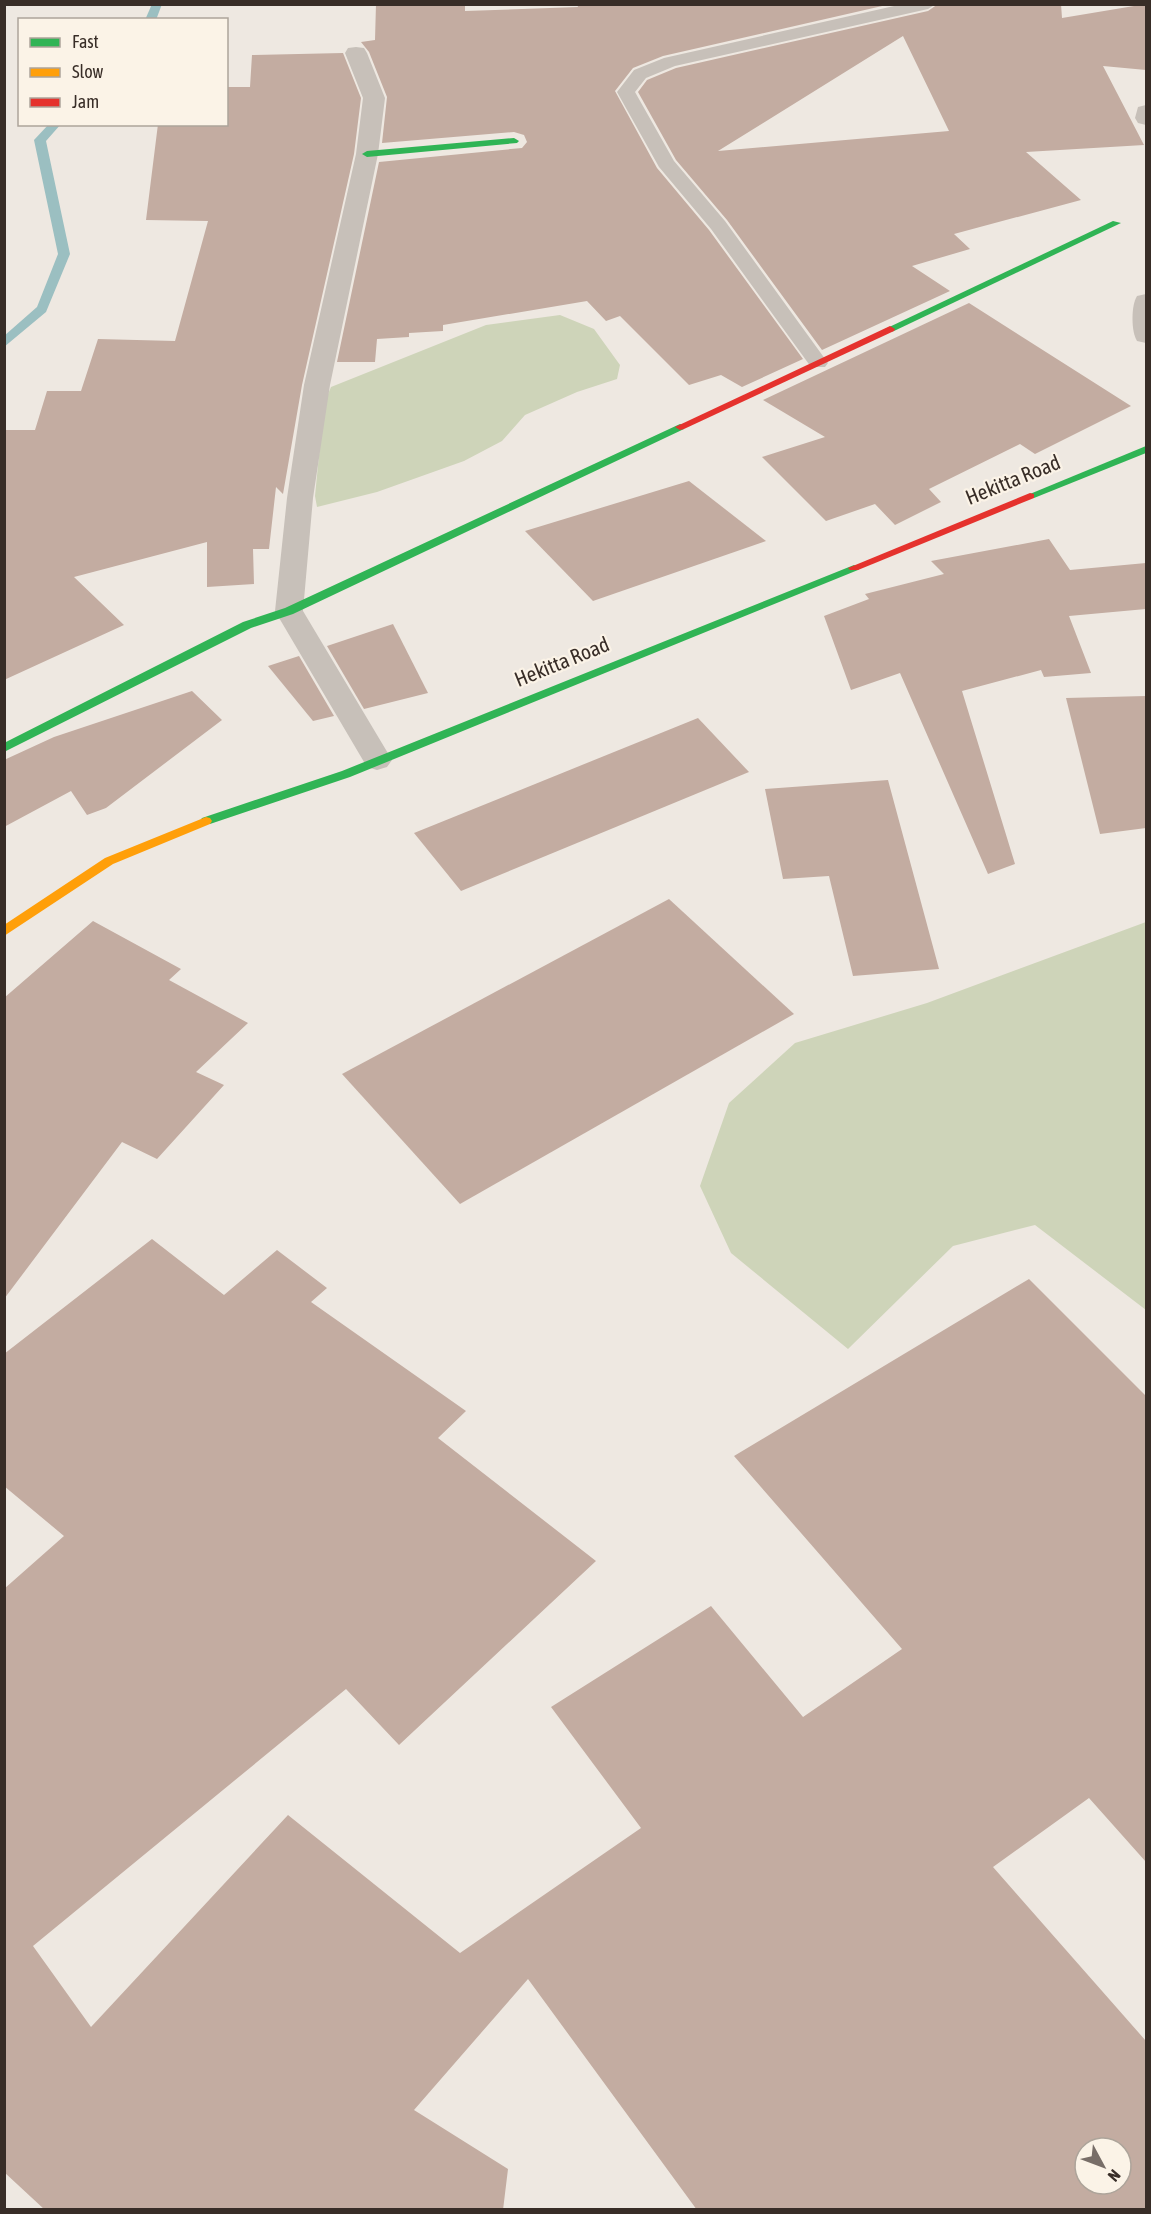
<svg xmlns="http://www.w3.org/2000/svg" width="1151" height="2214" viewBox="0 0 1151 2214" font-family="'Asap Condensed',sans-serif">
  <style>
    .green { fill: #ced4b9 }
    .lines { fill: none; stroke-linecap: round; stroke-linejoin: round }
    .stream { fill: #9bbfc1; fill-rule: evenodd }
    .building { fill: #c3aca1; fill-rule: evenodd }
    .lane { fill: #c7c0b9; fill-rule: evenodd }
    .street { fill: #c7c0b9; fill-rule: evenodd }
    .fast { fill: #30b455; fill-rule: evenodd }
    .slow { fill: #ff9f0a; fill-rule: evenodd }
    .jam { fill: #e5322d; fill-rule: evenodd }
    .labels { text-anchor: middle; stroke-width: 4.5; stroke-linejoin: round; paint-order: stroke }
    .street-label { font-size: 21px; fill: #382d27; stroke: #fbf3e7 }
  </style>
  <rect width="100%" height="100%" fill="#eee8e1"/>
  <g class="green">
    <path d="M560,315L594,329L620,365L617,379L577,392L525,415L502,441L464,461L377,492L317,507L315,496L324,404L331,387L486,325Z"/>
    <path d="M1146,922V1310L1035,1225L953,1246L848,1349L731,1253L700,1186L729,1103L795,1043L927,1003Z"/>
  </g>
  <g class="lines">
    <g class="stream">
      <path d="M152,4H162L156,20H145Z"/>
      <path d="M49,124H61L46,141L70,254L46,312L4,347V336L37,307L58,254L34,140Z"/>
    </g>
  </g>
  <g class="building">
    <path d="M376,4H465V11L578,7L577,4H891L663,56L633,68L615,91L657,168L709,230L803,359L742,387L721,375L689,385L620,316L606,321L587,301L443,325V331L409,333V337L377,339L375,362H337L379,162L522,148L527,142L524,135L514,132L382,143L387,97L369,52L361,42L375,40Z"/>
    <path d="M938,4H1061L1062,18L1146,4V70L1103,66L1144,145L1026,152L1081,200L954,234L970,249L912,266L950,291L822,350L727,220L676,160L638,92L647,80L676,68L928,11ZM903,36L949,131L718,151Z"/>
    <path d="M343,53L361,98L354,154L302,385L283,494L276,487L269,549H253L254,584L207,587V542L74,577L124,625L4,680V430H35L47,391H81L98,339L175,341L208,221L146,220L158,124H226V87H250L252,55Z"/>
    <path d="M969,303L1131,406L1035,454L1020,444L929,489L941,502L895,525L875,504L826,521L762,457L825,437L763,400Z"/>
    <path d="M689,481L766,541L593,601L525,531Z"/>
    <path d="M1049,539L1070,570L1146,563V609L1069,616L1091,673L1044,677L1041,670L962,691L1015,864L988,874L900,673L851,690L824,616L869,599L865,594L944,574L931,561Z"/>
    <path d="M393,624L428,693L364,709L327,646Z"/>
    <path d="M299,656L334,716L313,721L268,666Z"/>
    <path d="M192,691L222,720L106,808L87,815L71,791L4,827V760L54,737Z"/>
    <path d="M1146,696V828L1100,834L1066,698Z"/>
    <path d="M698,718L749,772L461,891L414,833Z"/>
    <path d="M888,780L939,969L853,976L829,876L783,879L765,789Z"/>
    <path d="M669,899L794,1014L460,1204L342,1074Z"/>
    <path d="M93,921L181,969L169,980L248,1023L196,1072L224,1085L157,1159L122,1142L4,1299V998Z"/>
    <path d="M152,1239L224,1295L277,1250L327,1288L311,1302L466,1411L438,1438L596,1561L399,1745L346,1689L33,1946L91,2027L288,1815L460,1953L641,1828L551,1707L711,1606L803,1717L902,1649L734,1456L1029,1279L1146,1396V1862L1089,1798L993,1867L1146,2041V2210H697L528,1979L414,2110L508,2169L503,2210H45L4,2172V1589L64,1536L4,1486V1354ZM1085,2148H1121V2184H1085Z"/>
  </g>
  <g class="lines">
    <path class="lane" d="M903,4H936L928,9L675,66L646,78L635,92L674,161L725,221L828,363L825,367H811L711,229L659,167L617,92L634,70L664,58Z"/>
    <g class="street">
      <path d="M356,47L364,48L367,53L385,98L378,154L330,385L313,498L303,611L392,760L387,767L377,770L367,767L275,611L287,498L304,385L356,154L363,98L345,53L348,48Z"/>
      <path d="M1146,105V125L1138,123L1135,118L1138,107Z"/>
      <path d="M1146,294V343L1137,341C1131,332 1131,305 1137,296Z"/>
    </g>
    <g class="fast">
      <path d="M514,138L519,141L517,143L367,157L362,154L367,151Z"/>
      <path d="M1113,221L1121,223L894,331L890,332L885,329Z"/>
      <path d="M680,424L684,425V429L293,614L251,628L4,752V743L243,622L285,608Z"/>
      <path d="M1146,446V453L1034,498H1026L1025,496Z"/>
      <path d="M854,565L860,568L858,570L350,777L210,824H202L200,821L202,818L342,771Z"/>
    </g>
    <path class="slow" d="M206,817L210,818L212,821L210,824L113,864L4,936V925L105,858Z"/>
    <g class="jam">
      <path d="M890,326L895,329L894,331L684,429L680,430L675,427Z"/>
      <path d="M1030,493L1034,494V498L858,570H850L848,568Z"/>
    </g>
  </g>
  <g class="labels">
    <g class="street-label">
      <text transform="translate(1013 480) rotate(-22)" y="7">Hekitta Road</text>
      <text transform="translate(562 662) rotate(-22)" y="7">Hekitta Road</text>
    </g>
  </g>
  <rect width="1151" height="2214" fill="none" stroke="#382d27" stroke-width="12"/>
  <rect x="18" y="18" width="210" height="108" fill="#fbf3e7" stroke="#ada49a" stroke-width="1.5"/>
  <rect x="30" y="38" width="30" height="9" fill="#30b455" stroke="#ada49a" stroke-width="1.5"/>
  <text x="72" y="48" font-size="18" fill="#382d27">Fast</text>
  <rect x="30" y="68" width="30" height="9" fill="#ff9f0a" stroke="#ada49a" stroke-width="1.5"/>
  <text x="72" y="78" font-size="18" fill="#382d27">Slow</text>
  <rect x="30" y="98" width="30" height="9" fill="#e5322d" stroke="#ada49a" stroke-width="1.5"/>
  <text x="72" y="108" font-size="18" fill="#382d27">Jam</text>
  <g transform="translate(1103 2166) rotate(131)"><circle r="28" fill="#fbf3e7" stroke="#ada49a" stroke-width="1.5"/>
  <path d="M0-4.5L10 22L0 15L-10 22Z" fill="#786e68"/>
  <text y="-9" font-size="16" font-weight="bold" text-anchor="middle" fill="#382d27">N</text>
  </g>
</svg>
